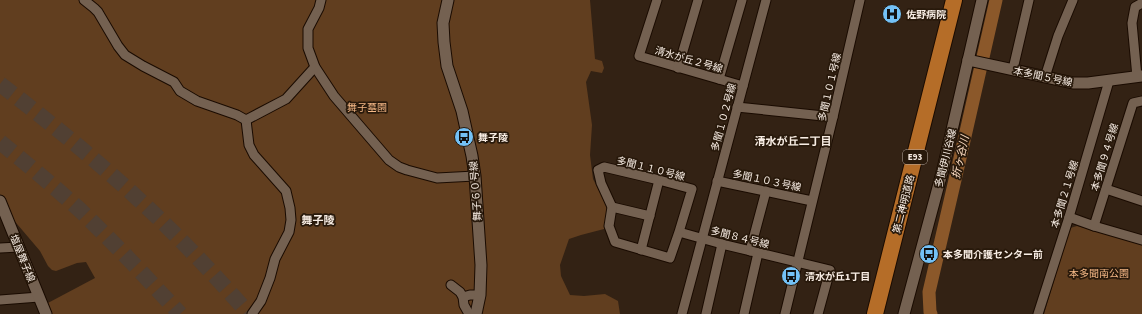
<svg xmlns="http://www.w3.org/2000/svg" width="1142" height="314" viewBox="0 0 1142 314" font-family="'Source Sans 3','Noto Sans JP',sans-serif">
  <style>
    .green { fill: #613e1f }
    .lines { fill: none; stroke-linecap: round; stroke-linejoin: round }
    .river { stroke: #8b582a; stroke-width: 13 }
    .motorway-tunnel { stroke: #514033; stroke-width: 16; stroke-dasharray: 16 8; stroke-linecap: butt }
    .minor-casing { stroke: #1a0b01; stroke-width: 11 }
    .tertiary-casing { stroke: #1a0b01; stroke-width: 13 }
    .motorway-casing { stroke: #1a0b01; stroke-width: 18 }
    .minor { stroke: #746151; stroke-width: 9 }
    .tertiary { stroke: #746151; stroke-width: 11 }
    .motorway { stroke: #b56d28; stroke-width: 16 }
    .labels { text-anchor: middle; stroke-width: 3.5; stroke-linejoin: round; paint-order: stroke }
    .shield { fill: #28190b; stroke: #baada3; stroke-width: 1 }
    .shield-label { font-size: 9px; font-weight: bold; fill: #f8ede4 }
    .poi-label { font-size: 10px; font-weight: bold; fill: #f8ede4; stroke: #28190b; text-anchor: start }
    .street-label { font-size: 10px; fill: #f8ede4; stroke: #28190b }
    .park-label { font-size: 10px; fill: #f5b886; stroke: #28190b }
    .neighbourhood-label { font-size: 11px; font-weight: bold; fill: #f8ede4; stroke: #28190b }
    .water-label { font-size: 11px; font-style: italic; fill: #fdddc4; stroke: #28190b }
  </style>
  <rect width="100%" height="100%" fill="#332214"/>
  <g class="green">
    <path d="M0,0H590L595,59L602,61L604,68L602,73L591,71L586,82L592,125L590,155L593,179L608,208L604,229L581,235L569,239L560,265L561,276L570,295L584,296L605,294L618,301L620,314H50L46,304L95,278L86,262L77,263L56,271L52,270L48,266L40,251L6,211L0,195Z"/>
    <path d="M1077,226L1142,243V314H1044L1070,228Z"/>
  </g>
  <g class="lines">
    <path class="river" d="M931,314L930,312L929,292L958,167L996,0"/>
    <g class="motorway-tunnel">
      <path d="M0,84C39,114 78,145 115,178C163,220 207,266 249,314"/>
      <path d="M0,142C27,164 55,187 81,211C115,244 148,279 180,314"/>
    </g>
    <defs>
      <g id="minor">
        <path d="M84,0L94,8L98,12L118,46L125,55L143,66L174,82L180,91L197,101L237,115L246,120"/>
        <path d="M321,0L319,8L308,29V48L315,67L334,96L389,160L399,167L407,170L437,178L475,176"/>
        <path d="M657,0L639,56L743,86"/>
        <path d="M678,68L698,0"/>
        <path d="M1013,69L1029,0"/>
        <path d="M1045,77L1058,36L1073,0"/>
        <path d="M1137,77L1132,23L1135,7L1142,3"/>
        <path d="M719,79L742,0"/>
        <path d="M737,107L833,117"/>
        <path d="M246,120L249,145L254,155L286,191L290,208L291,220L289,232L275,259L270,278L261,301L252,314"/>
        <path d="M246,120L286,99L315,67"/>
        <path d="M717,181L812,201"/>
        <path d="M1106,189L1142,201"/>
        <path d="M612,207L650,216"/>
        <path d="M1069,217L1094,226L1142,240"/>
        <path d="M1094,226L1133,103L1142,101"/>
        <path d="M679,232L692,189L659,180L604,167L598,170L601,183L612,207L609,226L615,242L670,258L679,232L722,244L830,270L818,314"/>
        <path d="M0,248L19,247"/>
        <path d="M641,250L659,180"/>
        <path d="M750,251L766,191"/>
        <path d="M451,285L460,292L463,297L464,305L469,314"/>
        <path d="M463,297L470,295H480"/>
        <path d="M0,300L39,297"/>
        <path d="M682,314L766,0"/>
        <path d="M706,314L722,244"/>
        <path d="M744,314L758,253"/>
        <path d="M785,314L833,117L860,0"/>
        <path d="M1038,314L1069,217L1109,81"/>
      </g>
      <g id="tertiary">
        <path d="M448,0L443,23L444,42L447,66L462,111L472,156L475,176L481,265L480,295L476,314"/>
        <path d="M968,60L1073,83H1088L1142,76"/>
        <path d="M0,201L46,314"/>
        <path d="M904,314L943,169L982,0"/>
      </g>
      <path id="motorway" d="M875,314L954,0"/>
    </defs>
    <use href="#minor" class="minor-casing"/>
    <use href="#tertiary" class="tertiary-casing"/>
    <use href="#motorway" class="motorway-casing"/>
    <use href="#minor" class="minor"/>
    <use href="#tertiary" class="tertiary"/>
    <use href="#motorway" class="motorway"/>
  </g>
  <defs>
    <symbol id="hospital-disc" viewBox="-11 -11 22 22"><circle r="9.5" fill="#73c1f6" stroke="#28190b"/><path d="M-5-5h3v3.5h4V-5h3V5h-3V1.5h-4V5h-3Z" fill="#111"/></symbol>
    <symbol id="bus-disc" viewBox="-11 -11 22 22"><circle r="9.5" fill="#73c1f6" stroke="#28190b"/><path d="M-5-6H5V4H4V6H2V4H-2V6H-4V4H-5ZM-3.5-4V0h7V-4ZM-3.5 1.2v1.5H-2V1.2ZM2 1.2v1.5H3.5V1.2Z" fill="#111"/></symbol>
  </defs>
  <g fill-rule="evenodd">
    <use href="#hospital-disc" x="881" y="3" width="22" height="22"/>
    <use href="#bus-disc" x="453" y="126" width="22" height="22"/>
    <use href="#bus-disc" x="918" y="243" width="22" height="22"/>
    <use href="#bus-disc" x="780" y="265" width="22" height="22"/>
  </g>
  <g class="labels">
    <rect class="shield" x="903" y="150" width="24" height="14" rx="3"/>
    <g class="shield-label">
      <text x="915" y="160">E93</text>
    </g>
    <g class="poi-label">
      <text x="906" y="18">佐野病院</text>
      <text x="478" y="141">舞子陵</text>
      <text x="943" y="258">本多聞介護センター前</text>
      <text x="805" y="280">清水が丘1丁目</text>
    </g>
    <g class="street-label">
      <text transform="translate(689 59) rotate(16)" y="4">清水が丘２号線</text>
      <text transform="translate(1043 76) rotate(12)" y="4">本多聞５号線</text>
      <text transform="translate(829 87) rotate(-77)" y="4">多聞１０１号線</text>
      <text transform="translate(723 117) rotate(-75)" y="4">多聞１０２号線</text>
      <text transform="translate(1104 157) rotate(-73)" y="4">本多聞９４号線</text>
      <text transform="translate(945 158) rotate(-76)" y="4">多聞伊川谷線</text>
      <text transform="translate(651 168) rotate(14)" y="4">多聞１１０号線</text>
      <text transform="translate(767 180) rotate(12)" y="4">多聞１０３号線</text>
      <text transform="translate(475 191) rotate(-94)" y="4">舞子６０号線</text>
      <text transform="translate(1064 194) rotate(-73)" y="4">本多聞２１号線</text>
      <text transform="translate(903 204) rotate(-76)" y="4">第二神明道路</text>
      <text transform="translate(740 237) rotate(14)" y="4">多聞８４号線</text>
      <text transform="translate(23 258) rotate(68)" y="4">塩屋舞子線</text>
    </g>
    <g class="park-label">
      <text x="367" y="111">舞子墓園</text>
      <text x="1099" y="277">本多聞南公園</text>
    </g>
    <g class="neighbourhood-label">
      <text x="793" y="145">清水が丘二丁目</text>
      <text x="318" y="224">舞子陵</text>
    </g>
    <g class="water-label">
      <text transform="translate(960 157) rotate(-77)" y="4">折ヶ谷川</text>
    </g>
  </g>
</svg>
